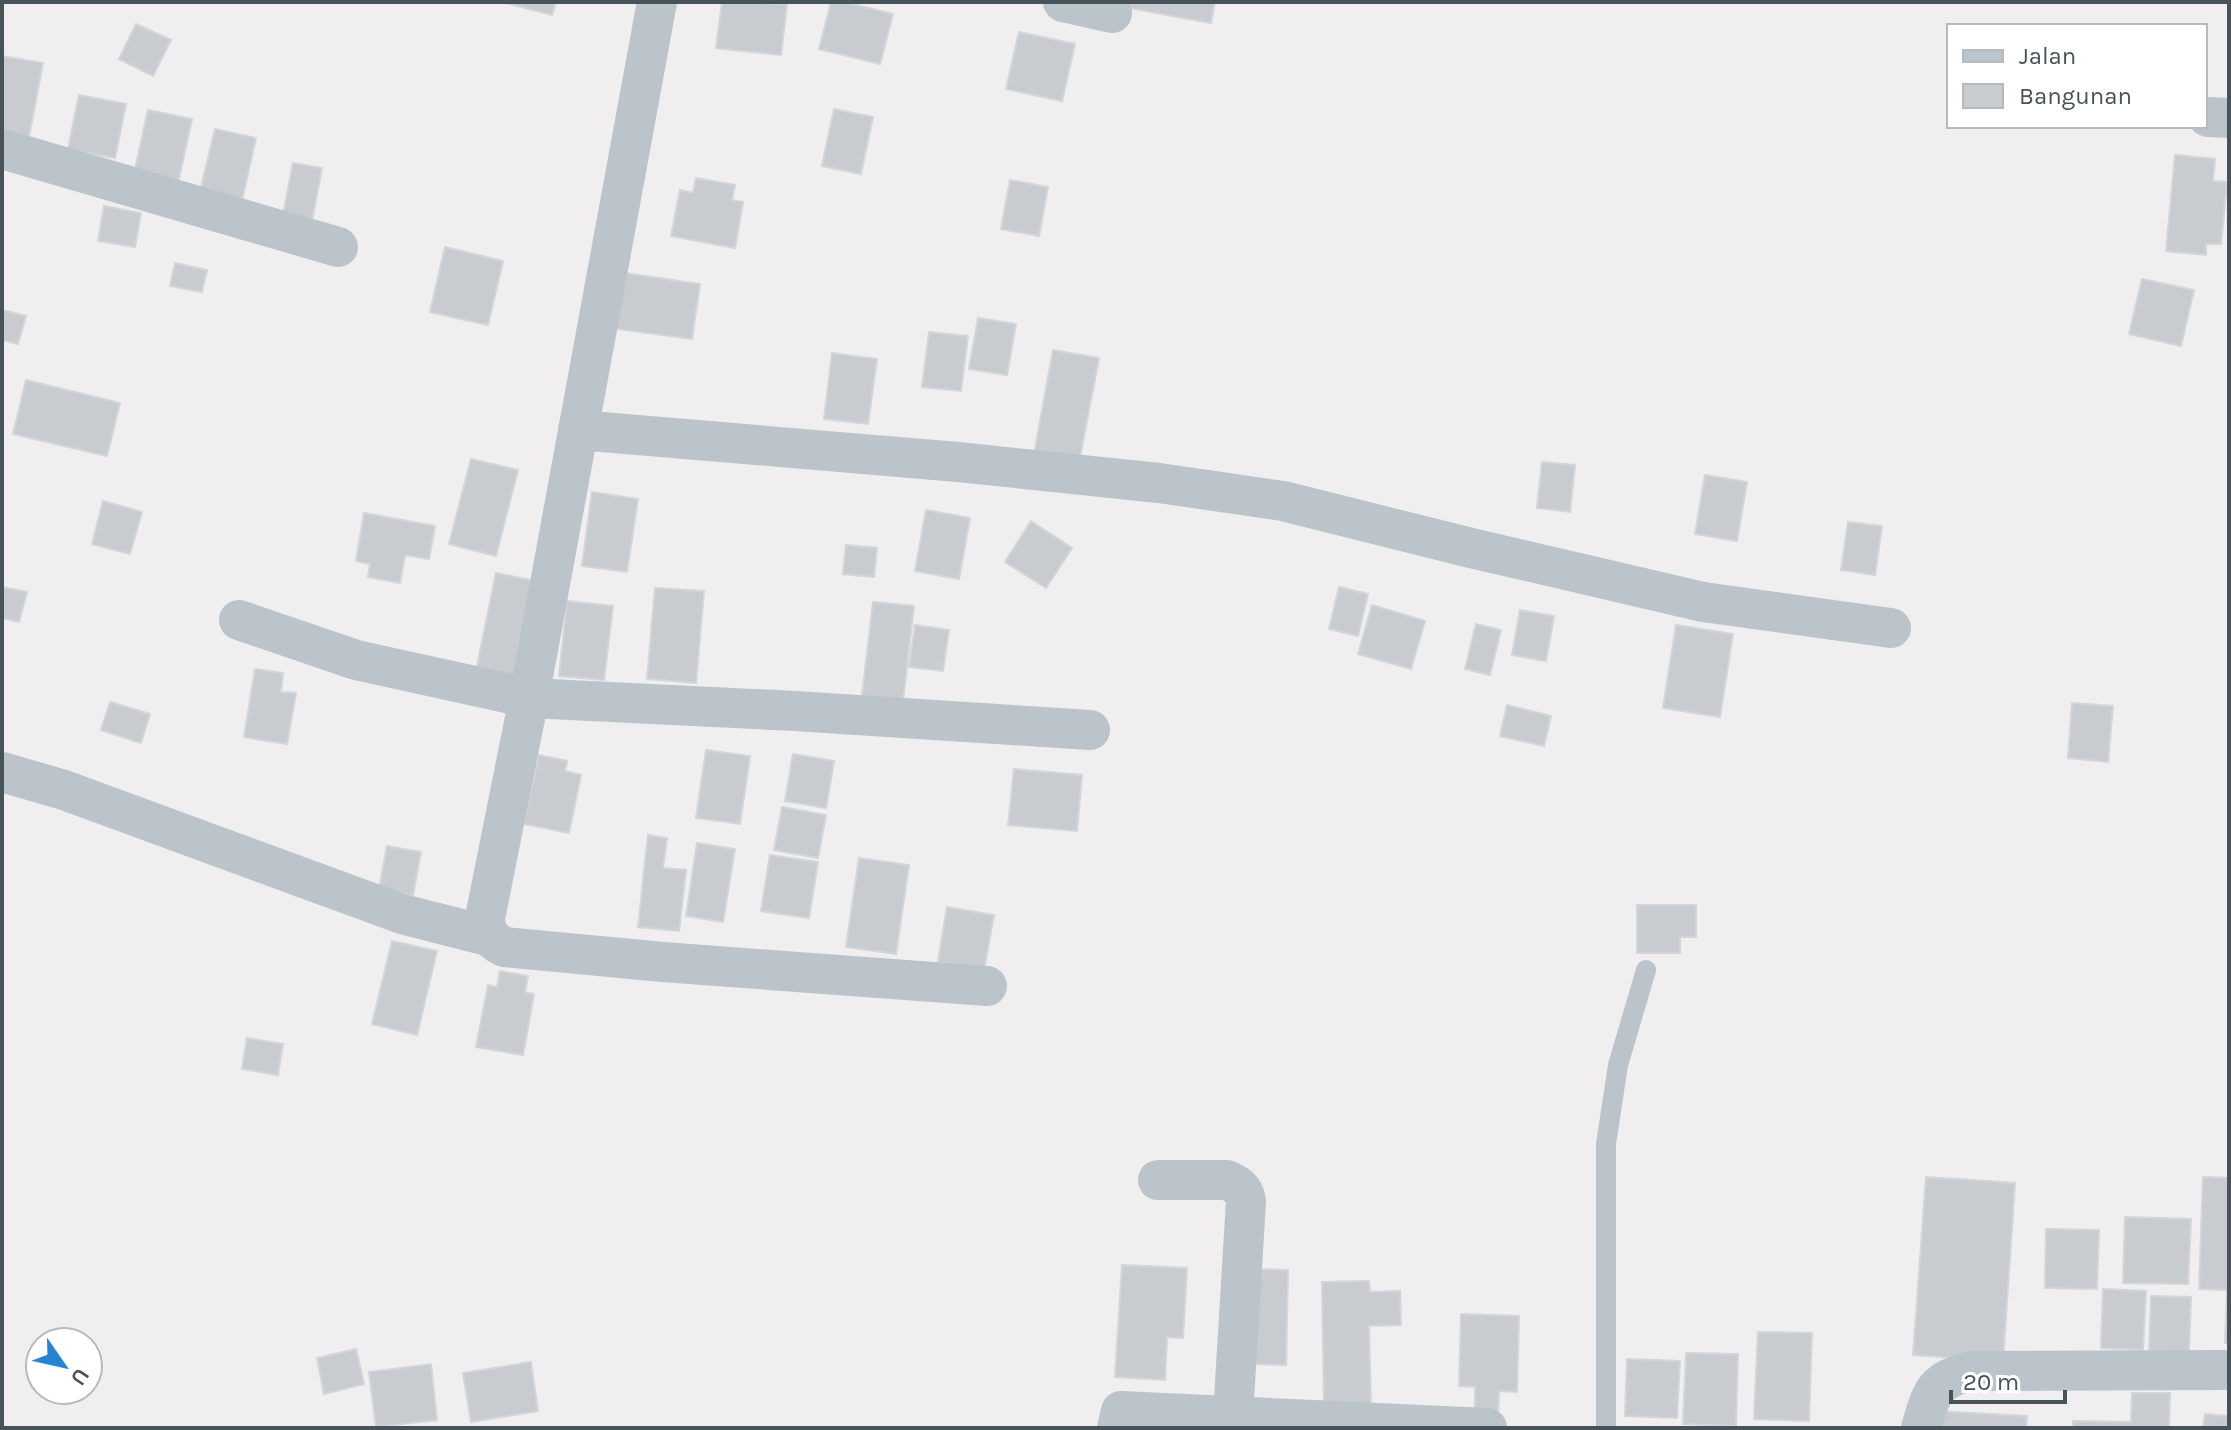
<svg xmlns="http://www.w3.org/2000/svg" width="2231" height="1430" viewBox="0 0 2231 1430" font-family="Karla,sans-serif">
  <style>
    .building { fill: #c8ccd0; stroke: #d2d5d9; stroke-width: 2 }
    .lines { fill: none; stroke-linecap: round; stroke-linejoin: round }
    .lane { stroke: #bac4ca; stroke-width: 20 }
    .street { stroke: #bac4ca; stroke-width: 40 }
  </style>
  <rect width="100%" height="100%" fill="#f0eeee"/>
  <g class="building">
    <path d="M502,2H556L552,15Z"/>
    <path d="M722,2L787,4L781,55L716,48Z"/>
    <path d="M831,2H844L893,14L880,64L819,49Z"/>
    <path d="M1131,2H1215L1211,23L1129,8Z"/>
    <path d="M136,24L171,40L153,76L119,59Z"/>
    <path d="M1019,32L1075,44L1062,101L1006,89Z"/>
    <path d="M2,56L43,63L29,137L2,132Z"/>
    <path d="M79,95L126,104L115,158L68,149Z"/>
    <path d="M834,109L873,117L861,174L822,166Z"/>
    <path d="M148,110L192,119L178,183L134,174Z"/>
    <path d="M215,129L256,138L241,205L199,196Z"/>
    <path d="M2175,155L2215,159L2213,181L2227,182L2221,244H2206V255L2166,251Z"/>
    <path d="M293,163L322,168L310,231L281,226Z"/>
    <path d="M696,178L735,185L732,200L743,202L735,248L671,236L680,190L693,193Z"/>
    <path d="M1010,180L1048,187L1039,236L1001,229Z"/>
    <path d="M104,206L141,213L135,247L98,241Z"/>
    <path d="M445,247L503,261L488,325L430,312Z"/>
    <path d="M175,263L207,270L202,292L170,286Z"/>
    <path d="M618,272L700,284L692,339L610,328Z"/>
    <path d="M2142,279L2194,290L2181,346L2129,334Z"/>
    <path d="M2,310L26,316L18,344L2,340Z"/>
    <path d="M978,318L1016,324L1007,375L969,369Z"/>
    <path d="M929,332L968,336L961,391L922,387Z"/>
    <path d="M1053,350L1099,358L1078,468L1033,460Z"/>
    <path d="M832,353L877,359L868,424L824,419Z"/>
    <path d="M26,380L120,403L107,456L13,434Z"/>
    <path d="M471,459L518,470L496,556L449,544Z"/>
    <path d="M1542,462L1575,465L1570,512L1537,508Z"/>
    <path d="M1705,475L1747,482L1737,541L1695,534Z"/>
    <path d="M592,492L638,499L627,572L582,566Z"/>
    <path d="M103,501L142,512L130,554L92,544Z"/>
    <path d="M926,510L970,518L959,579L915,571Z"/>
    <path d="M364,513L435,526L429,559L405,555L400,583L368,577L370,564L356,561Z"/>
    <path d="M1031,521L1072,548L1046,588L1005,562Z"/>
    <path d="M1848,522L1882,526L1875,575L1841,570Z"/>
    <path d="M846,545L877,548L874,577L843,574Z"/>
    <path d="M496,573L536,581L516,678L476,671Z"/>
    <path d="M2,587L27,592L19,622L2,618Z"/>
    <path d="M1339,587L1368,594L1358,636L1329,629Z"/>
    <path d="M655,588L704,591L696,683L647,679Z"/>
    <path d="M567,601L613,606L604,680L559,676Z"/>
    <path d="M873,602L914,606L903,701L862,696Z"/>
    <path d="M1372,605L1425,621L1411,669L1358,654Z"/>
    <path d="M1520,610L1554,616L1546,661L1512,655Z"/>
    <path d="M1476,624L1501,630L1490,675L1465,669Z"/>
    <path d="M915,625L949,630L943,671L909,667Z"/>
    <path d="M1676,625L1733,634L1720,717L1663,708Z"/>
    <path d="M255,669L283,673L281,692L296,693L287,744L244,737Z"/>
    <path d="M110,702L150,714L141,743L101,730Z"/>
    <path d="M2072,703L2113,706L2108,762L2068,758Z"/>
    <path d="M1507,705L1551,716L1544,746L1500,736Z"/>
    <path d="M706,750L750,756L740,824L696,818Z"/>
    <path d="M793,754L834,761L826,808L785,801Z"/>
    <path d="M539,755L567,761L565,771L581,775L569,833L524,824Z"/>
    <path d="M1014,769L1082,775L1077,831L1008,825Z"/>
    <path d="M782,807L826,815L818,858L774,850Z"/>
    <path d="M648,835L667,838L663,868L686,870L679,931L638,927Z"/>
    <path d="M697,843L735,849L723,922L686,916Z"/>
    <path d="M387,846L421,852L413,895L379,889Z"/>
    <path d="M770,855L818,862L809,918L761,911Z"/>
    <path d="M859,858L909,865L896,954L846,947Z"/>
    <path d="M1637,905H1696V937H1680V953H1637Z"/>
    <path d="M947,907L994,915L984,970L938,962Z"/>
    <path d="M392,941L437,951L417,1035L372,1024Z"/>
    <path d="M500,971L528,976L525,992L534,994L523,1055L476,1047L488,985L497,987Z"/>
    <path d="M247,1038L283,1044L278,1075L242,1069Z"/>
    <path d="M1926,1177L2015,1183L2003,1361L1913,1355Z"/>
    <path d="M2203,1177L2229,1178V1343H2225L2227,1290L2199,1289Z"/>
    <path d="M2125,1217L2191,1219L2188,1284L2123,1283Z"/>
    <path d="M2046,1229L2099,1230L2097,1289L2045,1288Z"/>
    <path d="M1122,1265L1187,1268L1183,1338L1167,1337L1165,1380L1115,1377Z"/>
    <path d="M1251,1269L1288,1270L1286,1365L1249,1364Z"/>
    <path d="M1369,1281L1370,1292L1400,1291L1401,1325L1369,1326L1371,1406L1324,1407L1322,1282Z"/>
    <path d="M2103,1289L2146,1291L2143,1350L2101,1348Z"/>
    <path d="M2151,1296L2191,1297L2189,1352L2149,1351Z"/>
    <path d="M1461,1314L1519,1316L1517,1392L1499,1391L1498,1415L1475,1413V1387L1459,1386Z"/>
    <path d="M1758,1332L1812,1333L1809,1421L1754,1419Z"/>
    <path d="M356,1349L364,1384L324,1394L317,1358Z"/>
    <path d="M1686,1353L1738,1354L1736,1426L1683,1424Z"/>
    <path d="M1627,1359L1680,1361L1677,1418L1625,1416Z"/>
    <path d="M531,1362L538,1411L471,1422L463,1373Z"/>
    <path d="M431,1364L437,1420L376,1427L369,1372Z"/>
    <path d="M2132,1393H2170L2169,1428H2073V1421L2131,1422Z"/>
    <path d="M1935,1411L2027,1416L2026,1428H1934Z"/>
    <path d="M2205,1414L2229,1416V1428H2203Z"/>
  </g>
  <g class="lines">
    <path class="lane" d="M1606,1428V1144L1618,1065L1646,970"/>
    <g class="street">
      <path d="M657,2L529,698L485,918C485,933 491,940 504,947L663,962L987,986"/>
      <path d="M1063,2L1112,13"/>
      <path d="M2208,117L2229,118"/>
      <path d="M2,149L338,247"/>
      <path d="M578,430L958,462L1159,483L1283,501L1471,548L1703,602L1891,628"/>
      <path d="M239,620L356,660L529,698L795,711L1090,730"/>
      <path d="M2,772L64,790L402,914L488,936"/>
      <path d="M1158,1180H1227C1238,1185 1244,1189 1246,1201L1233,1416"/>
      <path d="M1117,1428L1121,1411L1487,1428"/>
      <path d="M1921,1428C1932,1392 1932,1381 1971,1371L2229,1370"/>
    </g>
  </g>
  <rect width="2231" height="1430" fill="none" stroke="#47535a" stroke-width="8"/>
  <rect x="1947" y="24" width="260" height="104" fill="#ffffff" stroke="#b5babd" stroke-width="2"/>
  <rect x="1963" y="50" width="40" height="12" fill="#bac4ca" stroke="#b5babd" stroke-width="2"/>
  <text x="2019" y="64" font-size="24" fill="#47535a">Jalan</text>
  <rect x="1963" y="84" width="40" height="24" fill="#c8ccd0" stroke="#b5babd" stroke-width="2"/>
  <text x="2019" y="104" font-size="24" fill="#47535a">Bangunan</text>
  <g transform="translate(64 1366) rotate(124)"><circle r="38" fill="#ffffff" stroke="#b5babd" stroke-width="2"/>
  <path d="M0-6L14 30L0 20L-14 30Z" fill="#2684d2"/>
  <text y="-12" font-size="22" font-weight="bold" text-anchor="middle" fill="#47535a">U</text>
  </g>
  <path d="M1951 1390v12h114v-12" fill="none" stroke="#47535a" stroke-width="4"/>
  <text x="1963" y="1390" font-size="24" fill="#47535a" stroke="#ffffff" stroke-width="6" paint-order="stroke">20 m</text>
</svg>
